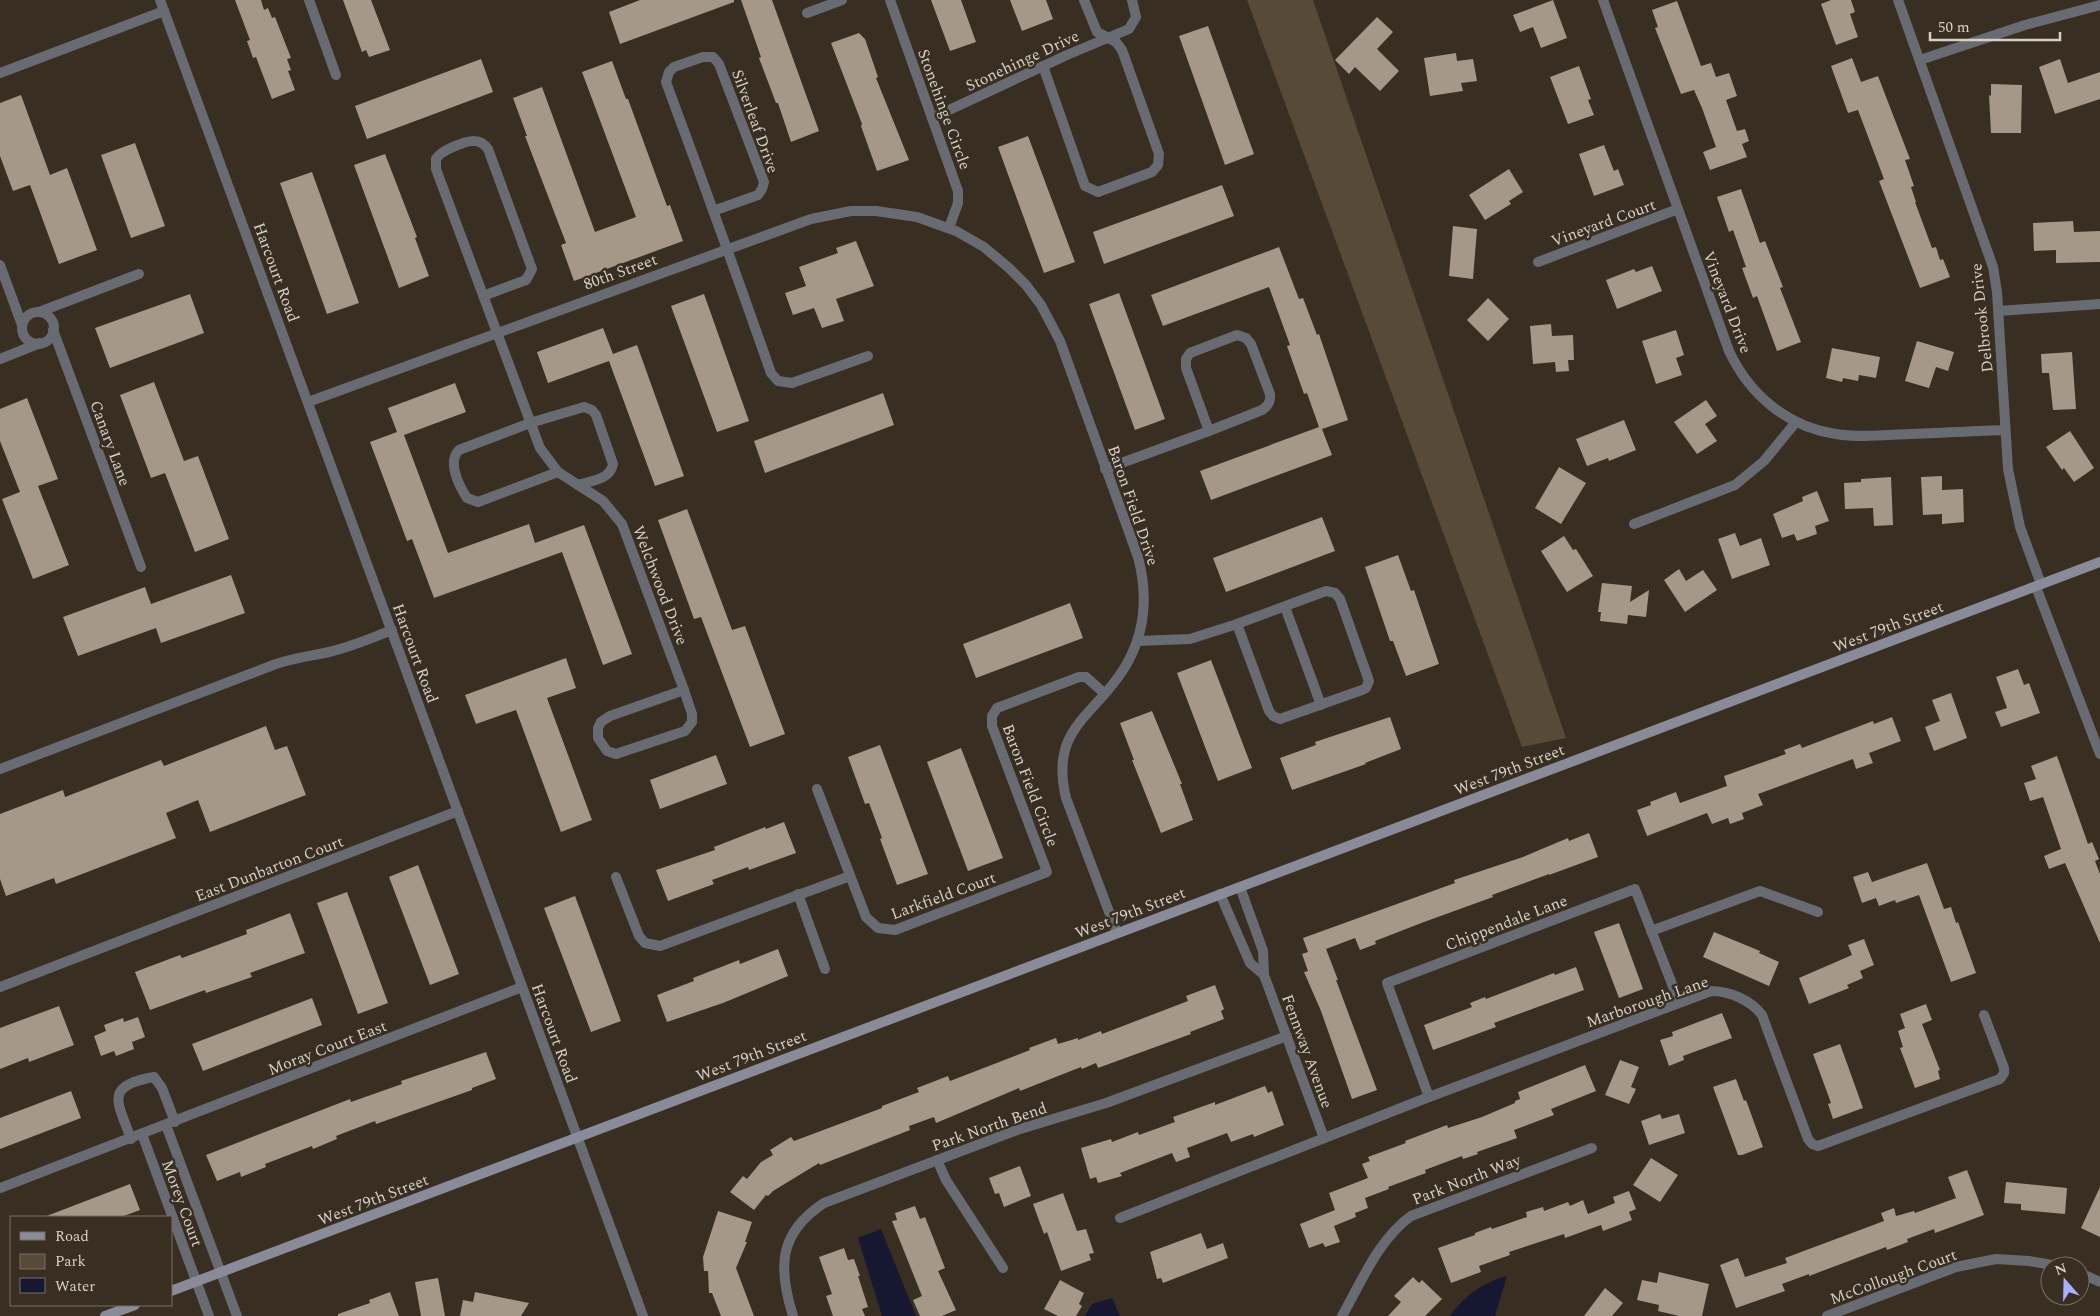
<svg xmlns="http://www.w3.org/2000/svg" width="2100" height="1316" viewBox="0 0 2100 1316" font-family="Spectral,serif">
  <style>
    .green { fill: #584a39 }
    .water { fill: #161832 }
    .building { fill: #a59888 }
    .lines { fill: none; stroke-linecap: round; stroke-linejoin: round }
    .service { stroke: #696b72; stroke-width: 10 }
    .minor { stroke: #696b72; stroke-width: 10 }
    .tertiary { stroke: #696b72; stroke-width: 10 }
    .secondary { stroke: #8a8b98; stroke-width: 10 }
    .labels { text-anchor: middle; stroke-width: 5; stroke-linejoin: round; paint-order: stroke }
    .street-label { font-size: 16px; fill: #d7d0c8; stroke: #382e21 }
  </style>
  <rect width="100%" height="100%" fill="#382e21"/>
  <path class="green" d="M1247,0H1313L1566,738L1522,747Z"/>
  <g class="water">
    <path d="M881,1229L916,1316H882L858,1238Z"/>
    <path d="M1507,1276L1495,1316H1450C1463,1296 1484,1282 1507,1276Z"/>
    <path d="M1112,1298L1120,1316H1085L1092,1304Z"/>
  </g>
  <g class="building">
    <path d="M235,0H261L264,10L268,8L272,18L275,17L291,58L287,59L291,70L288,71L295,90L272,99L256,57L253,58L247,41L250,40Z"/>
    <path d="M343,0H371L390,50L369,57L366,50L362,52Z"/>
    <path d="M640,0H734V2L620,44L609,12Z"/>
    <path d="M741,0H772L819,131L791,142L778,103H776L759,58L761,57Z"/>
    <path d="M931,0H961L976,42L950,51Z"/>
    <path d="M1010,0H1046L1053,19L1022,31Z"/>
    <path d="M1553,0L1567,38L1541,48L1533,27L1520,32L1513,15Z"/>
    <path d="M1831,0H1851L1855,12L1850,14L1858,37L1836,45L1821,4Z"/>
    <path d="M1677,1L1701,66L1711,63L1716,77L1729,73L1737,96L1726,100L1737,131L1745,129L1749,141L1742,144L1747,157L1710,170L1703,152L1716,147L1702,108L1694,90L1681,94L1655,28L1658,27L1652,10Z"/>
    <path d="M1377,17L1393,32L1377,49L1399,71L1380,91L1355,67L1349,74L1335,60Z"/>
    <path d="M1208,26L1254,154L1225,165L1179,36Z"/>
    <path d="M859,33L865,39L878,77L876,78L909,160L877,171L861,126L862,124L831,43Z"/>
    <path d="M1456,53L1457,61L1473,59L1477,81L1461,83L1463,91L1430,96L1424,58Z"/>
    <path d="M1852,58L1861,82L1878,76L1910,159L1905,160L1914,186L1911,187L1916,202H1915L1932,248L1936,247L1940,260L1943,259L1950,277L1920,288L1879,181L1884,179L1858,110L1848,113L1831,66Z"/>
    <path d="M481,59L493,92L367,139L355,106Z"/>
    <path d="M2060,59L2068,83L2100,72V99L2055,114L2039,67Z"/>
    <path d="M612,61L626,99H628L667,206L670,205L683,241L574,281L561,245L566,243L525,136H527L513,98L542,87L595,232L636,217L582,72Z"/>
    <path d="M1579,66L1591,99L1588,100L1594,115L1568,124L1550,77Z"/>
    <path d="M1991,84L2022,85L2021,133H1991L1989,95L1991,96Z"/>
    <path d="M21,95L50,175L67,168L97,250L59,264L30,185L13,191L0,156V103Z"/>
    <path d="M1028,136L1075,262L1044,273L998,147Z"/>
    <path d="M135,143L165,226L131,238L101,155Z"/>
    <path d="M1604,145L1612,166L1614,171L1618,169L1624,185L1594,196L1579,154Z"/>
    <path d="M385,154L417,237L415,238L429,276L399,288L354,165Z"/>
    <path d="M1509,169L1523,192L1509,201L1511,204L1485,220L1469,195Z"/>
    <path d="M312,172L359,303L327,314L280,183Z"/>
    <path d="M1222,185L1234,216L1104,264L1093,232Z"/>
    <path d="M1741,189L1760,243L1765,241L1783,287L1780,288L1801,342L1777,351L1757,296L1753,298L1742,268L1746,267L1733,230L1729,232L1717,197Z"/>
    <path d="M2073,221L2074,232L2100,231V262L2056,263V250L2034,251L2033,223Z"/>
    <path d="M1453,226L1477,229L1473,279L1449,276Z"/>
    <path d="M856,241L874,286L836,299L844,321L822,328L814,308L793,315L785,293L806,286L799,267L838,253L836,248Z"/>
    <path d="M1279,247L1299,299L1303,298L1317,335L1319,334L1348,420L1322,429L1332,455L1211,500L1200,471L1319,427L1307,393L1304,394L1287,346L1290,345L1269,287L1163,326L1151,295Z"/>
    <path d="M1652,266L1662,291L1617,309L1606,280L1634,269L1636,272Z"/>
    <path d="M1119,293L1165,419L1135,430L1089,304Z"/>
    <path d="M190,294L204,333L110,368L95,328Z"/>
    <path d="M704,294L749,421L717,432L671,306Z"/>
    <path d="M1488,298L1509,319L1488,341L1467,320Z"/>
    <path d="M1551,324L1552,336L1573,335L1574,360H1568L1569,371L1556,372L1555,362L1533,364L1530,326Z"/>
    <path d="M603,328L613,354L637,345L684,476L655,486L609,361L548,383L537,352Z"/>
    <path d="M1676,330L1684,355L1676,358L1682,375L1656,384L1642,341Z"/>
    <path d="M1917,341L1954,352L1948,371L1936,367L1929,388L1905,381Z"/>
    <path d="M1832,348L1880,357L1876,378L1859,375L1858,381L1843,378L1842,382L1826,378Z"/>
    <path d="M2072,352L2076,409L2053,410L2049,373H2042L2041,354Z"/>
    <path d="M154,382L184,461L198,456L229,539L195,552L165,473L151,478L120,395Z"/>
    <path d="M455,383L466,412L404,435L448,553L529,524L535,543L584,525L632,654L603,665L562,552L434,598L412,539L407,541L370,442L397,432L388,408Z"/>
    <path d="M883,393L894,425L765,473L754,441Z"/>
    <path d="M27,398L58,479L38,486L69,565L33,579L2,499L20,492L0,441V409Z"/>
    <path d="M1706,400L1717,416L1705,424L1717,441L1697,454L1674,422Z"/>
    <path d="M1624,420L1636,450L1609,461L1608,458L1587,466L1576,439Z"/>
    <path d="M2070,431L2094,468L2074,482L2064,468L2062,470L2046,447Z"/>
    <path d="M1559,467L1586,483L1561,524L1535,508Z"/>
    <path d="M1942,476V490L1963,489L1964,522L1942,524V514L1923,515L1921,477Z"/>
    <path d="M1891,477L1893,525L1874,526L1873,508L1845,509L1844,483L1861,482V479Z"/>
    <path d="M1817,491L1829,521L1815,526L1817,534L1797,541L1794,534L1782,538L1773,514L1803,501L1802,497Z"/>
    <path d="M687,509L732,630L745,626L785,734L750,747L701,617L694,619L658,520Z"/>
    <path d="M1322,517L1335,551L1226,592L1213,558Z"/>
    <path d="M1735,533L1740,546L1761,538L1770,565L1732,579L1718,539Z"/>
    <path d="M1564,536L1573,550L1576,549L1593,576L1567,592L1541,551Z"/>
    <path d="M1398,555L1411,591L1414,590L1439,664L1406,676L1393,641H1390L1365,567Z"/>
    <path d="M1679,569L1686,581L1703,570L1717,590L1685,612L1664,580Z"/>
    <path d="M231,575L245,613L161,643L156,628L78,656L63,617L145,587L151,604Z"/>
    <path d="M1602,583L1632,586L1630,602L1649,590L1646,617L1628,615L1627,624L1600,621L1601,612H1598Z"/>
    <path d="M1070,603L1083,638L976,678L963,644Z"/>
    <path d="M566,658L576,688L547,698L592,820L561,832L516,710L476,724L465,695Z"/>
    <path d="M1211,660L1252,768L1218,781L1177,673Z"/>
    <path d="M2018,669L2024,685L2029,683L2040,713L2001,727L1995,712L2007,708L1996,677Z"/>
    <path d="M1951,693L1967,738L1934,751L1925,727L1940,721L1932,700Z"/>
    <path d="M1152,711L1182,784H1180L1193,820L1161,833L1132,760H1134L1120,723Z"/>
    <path d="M1390,717L1401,749L1365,763L1366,764L1292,790L1280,758L1316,745L1315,742Z"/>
    <path d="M1892,717L1901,741L1869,753L1873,763L1856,769L1853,759L1758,794L1763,805L1742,813L1744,819L1730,824L1728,818L1712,824L1707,813L1647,836L1637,810L1651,805L1650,802L1676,792L1680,803L1727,786L1724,776L1786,754L1784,750L1800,744L1802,748L1873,721L1874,724Z"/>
    <path d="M266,726L275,750L287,746L306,795L210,832L198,800L166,813L176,838L56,884L54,878L6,896L0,879V814L63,790L65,797L161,760L164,766Z"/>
    <path d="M880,745L928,874L897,885L880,839L882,838L869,803L865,804L848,757Z"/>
    <path d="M961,748L1003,858L968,871L927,762Z"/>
    <path d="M716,755L727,784L660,809L650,780Z"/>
    <path d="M2057,756L2088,844L2092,842L2099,859L2095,861L2100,874V943L2065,863L2049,869L2044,856L2061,849L2043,797L2030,801L2024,783L2036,779L2031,766Z"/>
    <path d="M784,822L796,853L749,870L748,867L712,880L714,884L668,901L656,870L715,850L714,847L765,827L766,829Z"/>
    <path d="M1589,833L1598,857L1549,875V874L1492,895L1493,897L1424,922L1375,941L1376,944L1360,950L1355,938L1326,949L1338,980H1336L1377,1090L1352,1099L1321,1011L1304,972L1308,971L1302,954L1308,952L1303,938L1455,883L1454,880L1523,857L1568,838L1569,841Z"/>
    <path d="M1927,863L1944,909L1951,907L1956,923L1958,922L1976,973L1951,982L1919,895L1896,903L1895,900L1879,906L1876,898L1862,903L1853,877L1868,872L1872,882Z"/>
    <path d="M418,865L459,974L430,985L389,877Z"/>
    <path d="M347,892L388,1003L358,1014L317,903Z"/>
    <path d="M575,896L621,1021L591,1032L544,908Z"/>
    <path d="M290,913L305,953L250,973L252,977L206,993L205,990L150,1010L135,972L180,955L182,958L247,934L246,930Z"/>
    <path d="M1619,923L1643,989L1619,998L1594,932Z"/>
    <path d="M1714,932L1760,951L1759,953L1779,962L1769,986L1703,957Z"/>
    <path d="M1864,939L1874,965L1860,971L1863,978L1847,985L1849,988L1809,1004L1799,978L1852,955L1848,945Z"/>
    <path d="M778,949L788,976L723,1003L667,1022L657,995L694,981L693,978L739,960L740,964Z"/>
    <path d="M1576,967L1584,990L1494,1023L1496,1027L1433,1050L1424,1025L1472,1007L1470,1003L1485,997L1486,999L1554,973L1555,975Z"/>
    <path d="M1215,985L1224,1009L1221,1011L1224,1019L1190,1032L1191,1034L1098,1068L1096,1063L1082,1069L1081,1067L1020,1091L1019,1088L936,1123L934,1117L909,1126L910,1130L820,1165L819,1163L773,1191L768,1196L766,1195L754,1210L730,1192L743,1176L747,1179L761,1162L773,1155L770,1150L791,1137L794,1141L882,1108V1106L919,1092L917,1088L948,1076L950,1081L1030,1050L1029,1048L1056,1038L1058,1044L1078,1038V1040L1101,1031L1102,1034L1188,1001L1186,996Z"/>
    <path d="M312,998L322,1025L203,1071L192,1044Z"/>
    <path d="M1926,1004L1932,1020L1922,1024L1940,1070L1938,1071L1940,1079L1915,1088L1900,1048L1903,1047L1898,1031L1905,1028L1900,1014Z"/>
    <path d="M59,1006L74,1045L29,1062L28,1058L0,1069V1028Z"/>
    <path d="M1722,1013L1732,1038L1683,1056L1684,1060L1669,1066L1660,1040L1673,1036L1672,1032Z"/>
    <path d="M138,1017L145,1037L132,1042L134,1049L116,1056L114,1051L101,1056L94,1036L106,1031L104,1025L123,1018L124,1022Z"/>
    <path d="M1840,1044L1863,1108L1833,1119L1828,1104L1831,1103L1813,1054Z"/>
    <path d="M486,1052L496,1079L472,1088V1090L376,1124L375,1121L336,1136L337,1139L313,1149L312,1146L265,1164L266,1167L241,1177L240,1172L217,1181L206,1155L350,1099L351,1102L402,1084L401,1081Z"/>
    <path d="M1620,1060L1639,1067L1631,1087L1636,1089L1629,1104L1605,1095Z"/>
    <path d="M1585,1065L1596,1091L1551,1109L1554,1115L1514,1130L1517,1138L1477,1152L1478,1154L1463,1159L1462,1156L1425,1170L1426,1173L1388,1187L1389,1189L1365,1198L1368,1208L1355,1213L1356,1217L1334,1226L1340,1242L1325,1247L1323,1243L1309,1248L1300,1224L1335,1210L1329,1193L1368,1178L1362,1164L1370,1161L1368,1157L1406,1143L1405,1141L1447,1125L1448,1128L1482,1117L1515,1103V1101L1520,1099L1518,1092Z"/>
    <path d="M1736,1079L1744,1101L1746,1100L1763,1147L1742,1155H1738L1713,1087Z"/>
    <path d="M1265,1086L1268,1093L1272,1091L1284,1125L1254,1137L1253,1134L1231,1142L1227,1133L1187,1148L1190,1157L1176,1162L1172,1153L1120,1173L1122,1176L1098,1183L1096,1177L1090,1179L1081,1148L1111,1139L1112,1142L1138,1132L1139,1135L1175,1122L1173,1117L1215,1102V1105Z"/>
    <path d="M71,1091L81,1118L0,1149V1118Z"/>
    <path d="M1660,1114L1662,1119L1679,1114L1685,1133L1649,1145L1641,1121Z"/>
    <path d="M1651,1158L1678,1175L1660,1202L1633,1185Z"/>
    <path d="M1020,1166L1031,1196L1004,1207L999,1193L995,1194L989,1178Z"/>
    <path d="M1967,1170L1984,1215L1935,1233L1934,1229L1907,1239L1908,1242L1887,1250L1886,1247L1809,1276V1274L1782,1284L1785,1291L1736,1308L1720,1265L1738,1258L1745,1277L1787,1263L1785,1258L1884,1221L1881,1213L1894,1208L1896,1216L1914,1211L1915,1213L1956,1198L1948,1177Z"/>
    <path d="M2006,1182L2067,1188L2065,1214L2021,1210V1204L2004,1203Z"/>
    <path d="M130,1184L140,1210L121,1217H44Z"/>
    <path d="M2100,1187V1237L2081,1228Z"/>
    <path d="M1629,1191L1636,1209L1629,1212L1632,1220L1603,1231L1601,1225L1565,1238L1564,1234L1509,1252L1510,1255L1479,1266L1481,1272L1451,1283L1438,1248L1475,1235V1233L1491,1227L1492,1229L1527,1217L1526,1212L1543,1207L1544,1211L1568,1202L1570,1206L1583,1200L1588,1214L1615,1203L1613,1197Z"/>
    <path d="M1063,1193L1077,1231L1086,1229L1094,1253L1089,1254L1091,1260L1061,1271L1047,1232L1044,1234L1033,1204Z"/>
    <path d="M915,1206L920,1219L925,1217L945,1268L938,1271L956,1310L942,1316H920L913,1300L922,1296L892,1221L897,1220L895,1213Z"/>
    <path d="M718,1211L752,1222L745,1242H747L736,1268L754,1316H721L712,1293H709L708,1271H704L703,1257Z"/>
    <path d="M1201,1233L1207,1249L1223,1243L1228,1258L1163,1283L1161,1278L1157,1279L1150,1252Z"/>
    <path d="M844,1248L848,1260L854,1259L860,1276H858L868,1307L862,1309L865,1316H833L826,1296L832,1294L819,1257Z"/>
    <path d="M1659,1272L1709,1284L1702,1316H1679L1658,1311L1659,1305L1637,1300L1642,1280L1657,1283Z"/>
    <path d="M1413,1277L1419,1283L1422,1280L1442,1299L1425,1316H1388L1401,1302L1394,1296Z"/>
    <path d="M438,1278L445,1316H421L415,1282Z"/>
    <path d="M1060,1280L1084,1293L1079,1304L1082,1306L1076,1316H1058L1044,1309Z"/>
    <path d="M1605,1288L1623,1303L1612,1316H1584Z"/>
    <path d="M390,1292L399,1316H338V1314L370,1303L369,1300Z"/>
    <path d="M475,1292L529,1303L521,1316H460L463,1300L473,1302Z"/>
  </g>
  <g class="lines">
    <g class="service">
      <path d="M0,769L276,664C294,658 311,656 329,652C351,647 372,638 392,630"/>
      <path d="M131,1139C118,1102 103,1086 154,1077L162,1088L175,1122"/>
    </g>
    <g class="minor">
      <path d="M309,0L336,75"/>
      <path d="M890,0L958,191V203L949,228"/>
      <path d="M1603,0L1729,351C1749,394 1787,427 1836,434C1860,438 1885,435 1909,434C1941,433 1973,431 2005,430"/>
      <path d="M1898,0L1993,267L1997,292L2008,469L2020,527L2041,584"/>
      <path d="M807,13L842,0"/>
      <path d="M1920,60L2025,25L2100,5"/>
      <path d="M1043,66L1085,186L1098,192L1152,172L1158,165L1159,154L1122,50L1116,42L1097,32L1084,0"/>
      <path d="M0,73L164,11"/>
      <path d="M932,118L1067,55L1129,29L1136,17L1132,0"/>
      <path d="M713,211L758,195L762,189L764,182L719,64L713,57H703L674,67L669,72L666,82C702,179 737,276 771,373L778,381L792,383L868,356"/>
      <path d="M1538,262L1678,209"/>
      <path d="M0,265L22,325"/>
      <path d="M483,296L526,280L532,269L488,149C485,145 481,141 475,141C466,140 440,151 436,159V169L540,448L558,472L603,501L622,524L684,690"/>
      <path d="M1998,311L2100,304"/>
      <path d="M39,312L139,274"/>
      <circle cx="38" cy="328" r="16"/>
      <path d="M53,330L141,567"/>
      <path d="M1237,335L1246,338L1251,344L1270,394C1271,402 1268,406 1262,410L1209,431L1186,368V359L1190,353Z"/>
      <path d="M0,359L40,343"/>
      <path d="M308,402L811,219L851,211H876L917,217L956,231L984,247L1009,268L1026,285L1041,305L1060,341L1138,557C1148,595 1146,632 1125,667C1095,717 1049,727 1066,798L1117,933"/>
      <path d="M1105,469L1209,431"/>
      <path d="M558,472L478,502L467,498C459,486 447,462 459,450L530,423L584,407L592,410L596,415L613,464C610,480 591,481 578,485"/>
      <path d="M1634,524L1735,485L1764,461L1796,422"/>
      <path d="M2036,587L2100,754"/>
      <path d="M1326,591L1335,593L1340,599L1369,681L1366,688L1362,690L1280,719L1273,716L1269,711L1237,624Z"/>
      <path d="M1285,607L1321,705"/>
      <path d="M1137,641L1190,639L1237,624"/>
      <path d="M684,690L692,714V722L685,731L616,754L607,751L598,738V728L601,722L610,716Z"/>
      <path d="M817,789L866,917L878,928L895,930L1047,872L992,726V716L997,708L1079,677H1086L1104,693"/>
      <path d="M616,877L639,936L645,943L660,946L850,876"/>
      <path d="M1240,887L1263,951L1264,975L1324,1138"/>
      <path d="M798,894L825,969"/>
      <path d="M1220,894L1250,963L1264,975"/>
      <path d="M1651,931L1760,891L1818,912"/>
      <path d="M0,987L458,811"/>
      <path d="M1429,1097L1387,983L1635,889L1679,1002"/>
      <path d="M166,1125L237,1316"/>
      <path d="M142,1134L209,1316"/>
      <path d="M937,1160L946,1180L1003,1268"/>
      <path d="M0,1188L522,987"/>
      <path d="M1120,1218L1429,1097L1711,991C1729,991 1751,1000 1762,1015L1808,1139L1812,1144L1818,1146L2000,1079L2004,1073V1068L1984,1015"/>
      <path d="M2080,1273L2100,1282"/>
      <path d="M793,1316C778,1268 778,1233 824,1203L1017,1130L1106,1103L1287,1036"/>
      <path d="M1342,1316C1362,1281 1378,1240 1411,1216L1592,1148"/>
      <path d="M1827,1316L1956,1267L1996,1259L2029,1261L2058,1266"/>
    </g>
    <path class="tertiary" d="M160,0L643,1316"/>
    <g class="secondary">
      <path d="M171,1291L2100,562"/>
      <path d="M105,1316L135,1305"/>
    </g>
  </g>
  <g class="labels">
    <g class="street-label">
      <text transform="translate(1022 60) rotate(-25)" y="6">Stonehinge Drive</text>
      <text transform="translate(945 109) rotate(70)" y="6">Stonehinge Circle</text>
      <text transform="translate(756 121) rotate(70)" y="6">Silverleaf Drive</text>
      <text transform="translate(1603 222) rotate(-20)" y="6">Vineyard Court</text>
      <text transform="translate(620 271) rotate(-20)" y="6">80th Street</text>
      <text transform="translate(277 272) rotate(70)" y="6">Harcourt Road</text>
      <text transform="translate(1728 302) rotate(69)" y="6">Vineyard Drive</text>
      <text transform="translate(1981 318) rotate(-96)" y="6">Delbrook Drive</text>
      <text transform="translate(111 443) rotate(70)" y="6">Canary Lane</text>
      <text transform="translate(1134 505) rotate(71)" y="6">Baron Field Drive</text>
      <text transform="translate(661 585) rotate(69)" y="6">Welchwood Drive</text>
      <text transform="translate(1888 626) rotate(-21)" y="6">West 79th Street</text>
      <text transform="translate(416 653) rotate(70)" y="6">Harcourt Road</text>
      <text transform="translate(1509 769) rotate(-21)" y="6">West 79th Street</text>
      <text transform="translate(1031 785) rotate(69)" y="6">Baron Field Circle</text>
      <text transform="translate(269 868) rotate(-21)" y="6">East Dunbarton Court</text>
      <text transform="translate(943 895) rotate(-20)" y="6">Larkfield Court</text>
      <text transform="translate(1130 912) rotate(-21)" y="6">West 79th Street</text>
      <text transform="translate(1506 922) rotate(-21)" y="6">Chippendale Lane</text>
      <text transform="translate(1647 1001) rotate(-19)" y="6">Marborough Lane</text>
      <text transform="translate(555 1033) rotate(70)" y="6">Harcourt Road</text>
      <text transform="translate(327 1047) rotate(-21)" y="6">Moray Court East</text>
      <text transform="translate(1308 1051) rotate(70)" y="6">Fennway Avenue</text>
      <text transform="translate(751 1055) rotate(-21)" y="6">West 79th Street</text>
      <text transform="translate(989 1126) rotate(-19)" y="6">Park North Bend</text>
      <text transform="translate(1466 1179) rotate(-21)" y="6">Park North Way</text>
      <text transform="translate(373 1199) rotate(-21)" y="6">West 79th Street</text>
      <text transform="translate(183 1203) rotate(70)" y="6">Morey Court</text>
      <text transform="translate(1893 1276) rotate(-20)" y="6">McCollough Court</text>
    </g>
  </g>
  <rect x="10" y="1216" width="162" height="90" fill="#382e21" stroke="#786f64"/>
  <rect x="20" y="1232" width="25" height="8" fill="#8a8b98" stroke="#786f64"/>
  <text x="55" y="1241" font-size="15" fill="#d7d0c8">Road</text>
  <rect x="20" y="1254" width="25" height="15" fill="#584a39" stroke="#786f64"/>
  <text x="55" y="1266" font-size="15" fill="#d7d0c8">Park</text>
  <rect x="20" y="1278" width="25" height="15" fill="#161832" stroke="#786f64"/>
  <text x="55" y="1291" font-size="15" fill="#d7d0c8">Water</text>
  <g transform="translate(2065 1281) rotate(340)"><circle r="24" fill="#382e21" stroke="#786f64"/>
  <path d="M0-4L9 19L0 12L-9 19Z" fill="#a9b0fc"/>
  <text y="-8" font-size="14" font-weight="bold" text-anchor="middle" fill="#d7d0c8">N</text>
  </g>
  <path d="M1930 32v8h130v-8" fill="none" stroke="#d7d0c8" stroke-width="2.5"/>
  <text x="1938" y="32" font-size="15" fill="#d7d0c8" stroke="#382e21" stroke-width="4" paint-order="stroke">50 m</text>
</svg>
